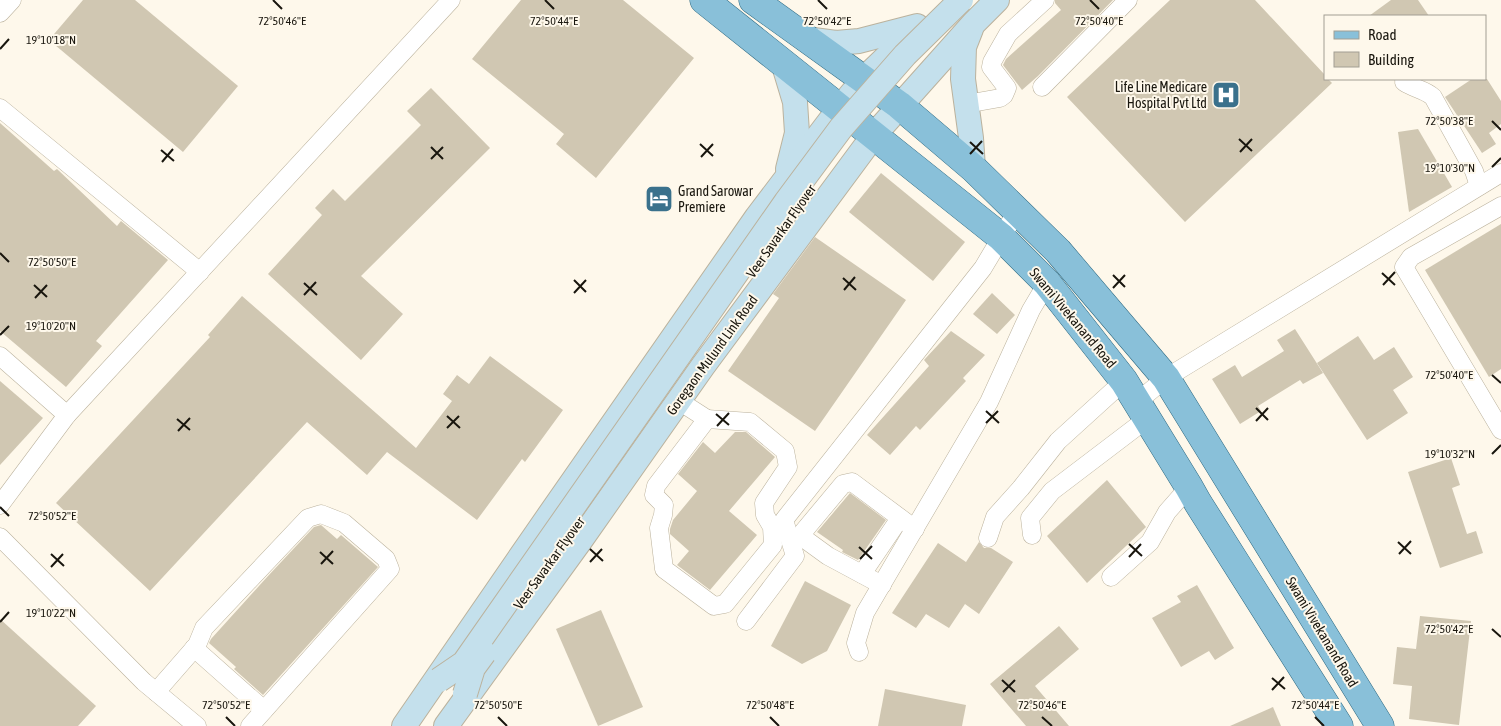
<svg xmlns="http://www.w3.org/2000/svg" width="1501" height="726" viewBox="0 0 1501 726" font-family="'Asap Condensed',sans-serif">
  <style>
    .building { fill: #d0c7b2 }
    .lines { fill: none; stroke-linecap: round; stroke-linejoin: round }
    .street-casing { stroke: #bbb29d; stroke-width: 19 }
    .secondary-casing { stroke: #bbb29d; stroke-width: 26 }
    .primary-casing { stroke: #2e6982; stroke-width: 29 }
    .street { stroke: #fff; stroke-width: 18 }
    .secondary { stroke: #c4e0ec; stroke-width: 24 }
    .primary { stroke: #89c0d9; stroke-width: 28 }
    .secondary-bridge-casing { stroke: #bbb29d; stroke-width: 26; stroke-linecap: butt }
    .secondary-bridge { stroke: #c4e0ec; stroke-width: 24 }
    .ticks { fill: none; stroke: #19160e; stroke-width: 2 }
    .labels { text-anchor: middle; stroke-width: 4; stroke-linejoin: round; paint-order: stroke }
    .poi-label { font-size: 14px; fill: #19160e; stroke: #fef8eb; text-anchor: end }
    .street-label { font-size: 14px; fill: #19160e; stroke: #fef8eb }
    .ticks-label { font-size: 12px; text-anchor: middle; fill: #19160e; stroke: #fef8eb; stroke-width: 4; stroke-linejoin: round; paint-order: stroke }
  </style>
  <rect width="100%" height="100%" fill="#fef8eb"/>
  <g class="building">
    <path d="M83,0H135L238,86L183,152L49,40Z"/>
    <path d="M521,0H623L694,58L596,178L556,144L564,134L472,59Z"/>
    <path d="M1055,0H1113L1038,76L1022,90L1003,65L1006,59L1061,10L1055,3Z"/>
    <path d="M1170,0H1255L1325,75V79H1328L1332,83L1185,222L1067,97Z"/>
    <path d="M1391,0H1418L1429,16H1369Z"/>
    <path d="M1472,79H1487L1501,101V124L1489,133L1496,144L1482,153L1445,97Z"/>
    <path d="M431,88L490,148L361,276L403,314L361,360L268,274L322,215L315,208L333,189L345,201L421,125L407,111Z"/>
    <path d="M0,123L54,171L57,169L117,226L121,221L168,260L96,341L102,346L66,387L0,331Z"/>
    <path d="M1418,129L1452,187L1409,212L1398,132Z"/>
    <path d="M881,173L965,242L933,281L849,212Z"/>
    <path d="M1501,224V369L1489,377L1425,270Z"/>
    <path d="M815,237L906,300L815,431L728,371L779,298L773,294Z"/>
    <path d="M992,293L1015,315L997,334L973,314Z"/>
    <path d="M242,296L416,448L452,401L443,394L457,375L469,384L490,356L563,410L525,462L522,459L477,520L387,452L367,475L307,422L150,591L56,503L210,337L208,335Z"/>
    <path d="M1295,329L1323,373L1303,384L1300,380L1258,406L1261,411L1240,424L1212,379L1235,365L1242,377L1284,351L1277,340Z"/>
    <path d="M951,331L985,355L963,378L966,381L920,430L916,426L890,455L867,435L929,366L924,360Z"/>
    <path d="M1358,336L1374,360L1394,347L1413,377L1393,390L1408,413L1367,440L1317,363Z"/>
    <path d="M0,381L43,418L0,465Z"/>
    <path d="M735,432H746L775,457L729,511L757,535L710,590L677,565L689,551L670,534V529L673,520L697,491L678,474L703,442L715,453Z"/>
    <path d="M1451,458L1460,485L1452,488L1467,534L1476,531L1483,553L1440,568L1408,472Z"/>
    <path d="M1107,480L1146,527L1087,583L1047,536Z"/>
    <path d="M850,493L886,520L858,560L842,552L843,550L817,532Z"/>
    <path d="M321,525L337,539L341,535L378,567L263,695L234,669L236,667L209,643L211,639L268,576L314,527Z"/>
    <path d="M979,542L984,548H991L1013,562L979,614L965,604L949,628L926,614L916,628L892,613L938,543L966,562Z"/>
    <path d="M805,581L851,605L827,651L802,664L771,646Z"/>
    <path d="M1197,585L1234,648L1215,660L1209,651L1181,667L1152,618L1181,602L1177,596Z"/>
    <path d="M601,610L643,707L598,726L556,629Z"/>
    <path d="M1420,616L1471,621L1459,725L1409,719L1412,686L1393,684L1397,647L1416,649Z"/>
    <path d="M0,619L96,706L78,726H0Z"/>
    <path d="M1059,626L1079,649L1035,686L1069,726H1026L990,684Z"/>
    <path d="M885,689L966,705L962,726H878Z"/>
    <path d="M1273,707L1281,726H1230Z"/>
  </g>
  <g class="lines">
    <defs>
      <g id="street">
        <path d="M0,13L12,0"/>
        <path d="M1404,82C1414,89 1424,89 1433,97L1474,171L1479,186"/>
        <path d="M1042,87L1128,0"/>
        <path d="M966,104L1000,98L1004,95L1007,88L991,67L992,62L1008,34L1045,0"/>
        <path d="M0,108L200,272"/>
        <path d="M1501,206L1411,257L1404,267L1501,430"/>
        <path d="M0,356L67,415"/>
        <path d="M679,401L707,419"/>
        <path d="M1137,402L1166,378L1501,173"/>
        <path d="M707,419L750,422L785,451L788,467L764,503L765,515L772,527L773,545L725,604L714,606L664,569L659,528L663,515L664,505L654,495L656,486Z"/>
        <path d="M0,505L67,415L451,0"/>
        <path d="M1032,535L1030,518L1052,491L1148,418"/>
        <path d="M0,537L144,682L197,726"/>
        <path d="M988,538L995,517L1021,488L1058,441L1124,381"/>
        <path d="M862,574L900,518"/>
        <path d="M1111,577L1150,542L1167,512L1189,487"/>
        <path d="M882,585L828,556L806,540L803,532L843,484L852,482L915,529"/>
        <path d="M746,621L795,556L784,520L983,268L1017,211"/>
        <path d="M194,648L264,710"/>
        <path d="M859,652L856,643L865,613L989,402L1031,310L1047,283"/>
        <path d="M156,692L197,645L204,628L308,518L321,514L344,523L386,559L390,569L250,726"/>
      </g>
      <g id="secondary">
        <path d="M971,29L964,47L963,79L971,138L973,168"/>
        <path d="M806,39L836,43L859,41L917,26"/>
        <path d="M783,62L795,102L797,133L788,169"/>
        <path d="M404,726L539,530L757,217L839,109L864,79L914,31"/>
        <path d="M446,726L580,541L703,366L874,135L974,23L997,0"/>
      </g>
      <g id="primary">
        <path d="M704,0L1001,237L1047,283L1124,381L1189,487L1198,503L1339,726"/>
        <path d="M753,0L899,105L973,168L1058,251L1166,378L1380,726"/>
      </g>
    </defs>
    <use href="#street" class="street-casing"/>
    <use href="#secondary" class="secondary-casing"/>
    <use href="#primary" class="primary-casing"/>
    <use href="#street" class="street"/>
    <use href="#secondary" class="secondary"/>
    <use href="#primary" class="primary"/>
    <defs>
      <g id="secondary-bridge">
        <path d="M439,680L464,663L786,202L841,128L905,55L961,0"/>
        <path d="M465,694L473,668L484,653"/>
      </g>
    </defs>
    <use href="#secondary-bridge" class="secondary-bridge-casing"/>
    <use href="#secondary-bridge" class="secondary-bridge"/>
  </g>
  <path class="ticks" d="M273,0L282,9M545,0L554,9M818,0L827,9M1090,0L1099,9M0,49L9,39M1492,121L1501,130M1239,139L1252,151M970,142L983,154M700,144L713,156M431,147L443,159M161,150L174,161M1240,152L1252,139M970,154L982,141M701,157L713,144M431,159L443,147M162,162L173,149M1492,167L1501,158M0,253L9,262M1382,273L1395,285M1113,275L1125,287M843,278L856,290M574,280L586,292M304,283L317,295M34,285L47,297M1383,285L1395,272M1113,288L1125,275M844,290L855,277M574,293L586,280M304,295L316,282M35,298L47,285M0,335L9,326M1492,375L1501,383M1256,408L1268,420M986,411L999,423M716,414L729,425M447,416L460,428M177,419L190,430M1256,421L1268,408M986,423L998,411M717,426L729,413M447,428L459,416M178,431L190,418M1492,454L1501,445M0,507L9,516M1398,542L1411,554M1129,544L1142,556M859,547L872,559M590,549L603,561M320,552L333,564M51,554L64,566M1399,554L1411,541M1129,557L1141,544M860,559L872,546M590,562L602,549M321,564L333,551M51,567L63,554M0,622L9,612M1492,629L1501,637M1272,678L1285,689M1002,680L1015,692M1272,690L1284,677M1003,692L1015,680M226,717L235,726M498,717L507,726M770,717L779,726M1042,717L1052,726M1315,717L1324,726"/>
  <defs>
    <symbol id="hospital-square" viewBox="-11 -11 22 22"><rect x="-9" y="-9" width="18" height="18" rx="4" fill="#3a718c" stroke="#fef8eb"/><path d="M-5-5h3v3.5h4V-5h3V5h-3V1.5h-4V5h-3Z" fill="#fff"/></symbol>
    <symbol id="hotel-square" viewBox="-11 -11 22 22"><rect x="-9" y="-9" width="18" height="18" rx="4" fill="#3a718c" stroke="#fef8eb"/><path d="M-6-4.5h1.5V1H6V5H4.5V3h-9V5H-6ZM-4 0a1.8 1.8 0 1 1 3.6 0ZM.5 0V-2.5h3Q6-2.5 6 0Z" fill="#fff"/></symbol>
  </defs>
  <g fill-rule="evenodd">
    <use href="#hospital-square" x="1210" y="79" width="32" height="32"/>
    <use href="#hotel-square" x="643" y="183" width="32" height="32"/>
  </g>
  <g class="labels">
    <g class="poi-label">
      <text x="1207" y="92">Life Line Medicare<tspan x="1207" dy="16">Hospital Pvt Ltd</tspan></text>
      <text x="678" y="196" text-anchor="start">Grand Sarowar<tspan x="678" dy="16">Premiere</tspan></text>
    </g>
    <g class="street-label">
      <text transform="translate(781 231) rotate(-55)" y="5">Veer Savarkar Flyover</text>
      <text transform="translate(1073 318) rotate(50)" y="5">Swami Vivekanand Road</text>
      <text transform="translate(712 355) rotate(-54)" y="5">Goregaon Mulund Link Road</text>
      <text transform="translate(549 563) rotate(-54)" y="5">Veer Savarkar Flyover</text>
      <text transform="translate(1322 632) rotate(59)" y="5">Swami Vivekanand Road</text>
    </g>
  </g>
  <g class="ticks-label">
    <text x="282" y="25">72°50'46"E</text>
    <text x="554" y="25">72°50'44"E</text>
    <text x="827" y="25">72°50'42"E</text>
    <text x="1099" y="25">72°50'40"E</text>
    <text x="51" y="44">19°10'18"N</text>
    <text x="1449" y="125">72°50'38"E</text>
    <text x="1450" y="172">19°10'30"N</text>
    <text x="52" y="266">72°50'50"E</text>
    <text x="51" y="330">19°10'20"N</text>
    <text x="1449" y="379">72°50'40"E</text>
    <text x="1450" y="458">19°10'32"N</text>
    <text x="52" y="520">72°50'52"E</text>
    <text x="51" y="617">19°10'22"N</text>
    <text x="1449" y="633">72°50'42"E</text>
    <text x="226" y="709">72°50'52"E</text>
    <text x="498" y="709">72°50'50"E</text>
    <text x="770" y="709">72°50'48"E</text>
    <text x="1042" y="709">72°50'46"E</text>
    <text x="1315" y="709">72°50'44"E</text>
  </g>
  <rect x="1324" y="15" width="162" height="65" fill="#fef8eb" stroke="#a29e93"/>
  <rect x="1334" y="31" width="25" height="8" fill="#89c0d9" stroke="#a29e93"/>
  <text x="1368" y="40" font-size="15" fill="#19160e">Road</text>
  <rect x="1334" y="52" width="25" height="15" fill="#d0c7b2" stroke="#a29e93"/>
  <text x="1368" y="65" font-size="15" fill="#19160e">Building</text>
</svg>
